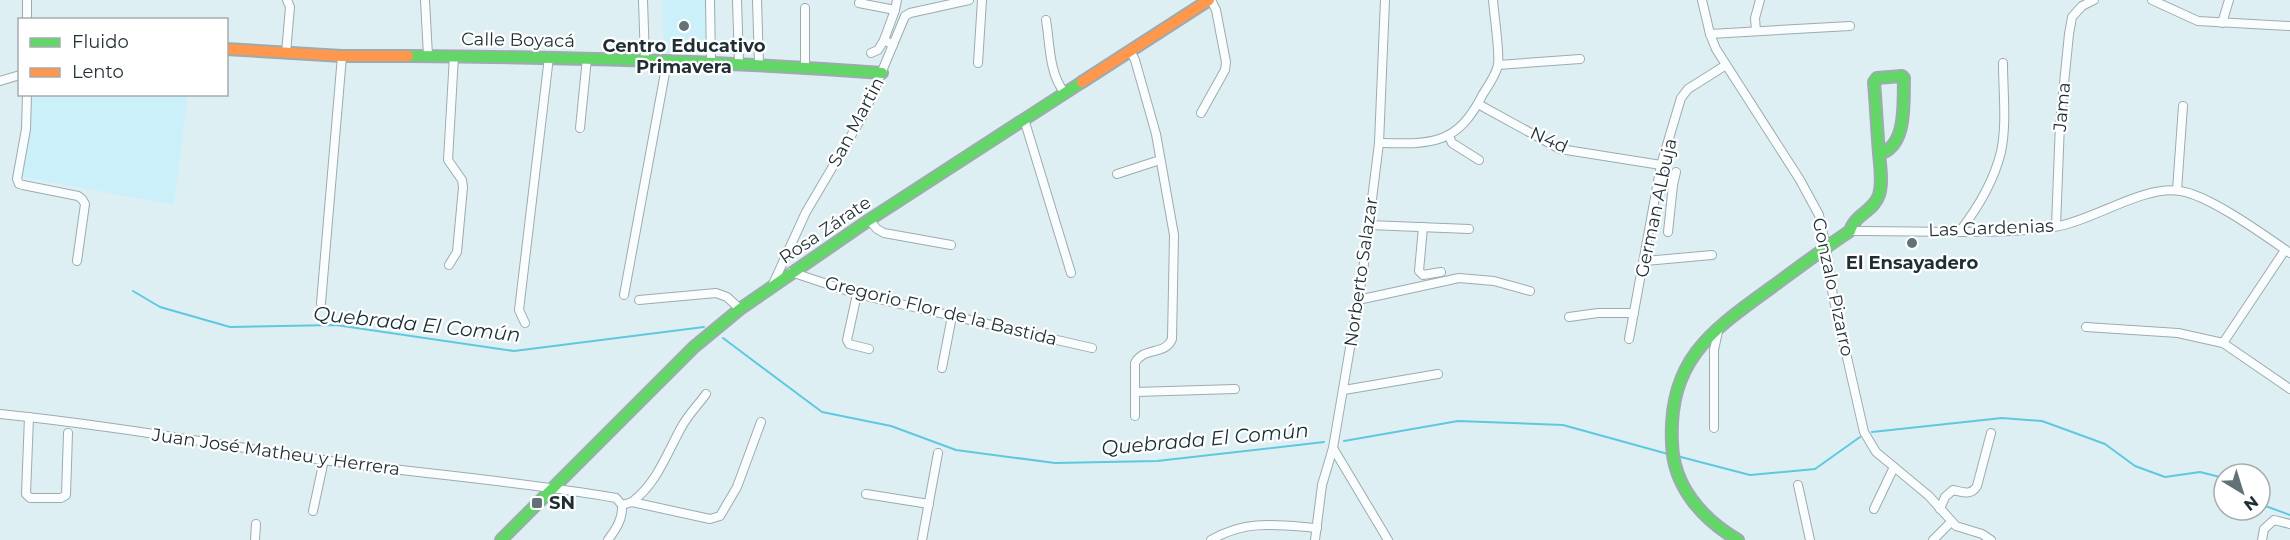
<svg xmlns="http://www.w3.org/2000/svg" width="2290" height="540" viewBox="0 0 2290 540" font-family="Montserrat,sans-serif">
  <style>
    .built { fill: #ccf0f9 }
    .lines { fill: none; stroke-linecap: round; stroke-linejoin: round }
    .stream { stroke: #5fc8df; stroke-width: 2 }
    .street-casing { stroke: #9dabaf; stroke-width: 10 }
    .fast-casing { stroke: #9dabaf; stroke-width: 14 }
    .slow-casing { stroke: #9dabaf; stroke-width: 14 }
    .street { stroke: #fafdfd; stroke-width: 8 }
    .fast { stroke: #63d668; stroke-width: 10 }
    .slow { stroke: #ff974d; stroke-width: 10 }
    .poi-dot { fill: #627277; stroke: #fff; stroke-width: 2 }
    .labels { text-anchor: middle; stroke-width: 4.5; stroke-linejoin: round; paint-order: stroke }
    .street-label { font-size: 18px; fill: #1f2f33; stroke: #fff }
    .poi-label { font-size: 18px; font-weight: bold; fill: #1f2f33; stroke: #fff }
    .water-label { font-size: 20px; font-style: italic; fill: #182e34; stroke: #fff }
  </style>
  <rect width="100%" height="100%" fill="#deeff4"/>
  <g class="built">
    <path d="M662,0H705L707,53L664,54Z"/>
    <path d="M31,95H188L174,205L21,177Z"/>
  </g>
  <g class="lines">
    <g class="stream">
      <path d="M133,291L160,307L230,327L336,325L514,351L704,327"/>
      <path d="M723,338L822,412L891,426L956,450L1055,463L1157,461L1324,442"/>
      <path d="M1872,432L2002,418L2042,421L2105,444L2135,466L2165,477L2200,472L2224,478"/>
      <path d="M1344,441L1458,421L1563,425L1668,454"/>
      <path d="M1677,456L1750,475L1815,469L1860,437"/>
      <path d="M2260,504L2290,515"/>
    </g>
    <defs>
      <g id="street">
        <path d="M425,0L428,56"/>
        <path d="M643,0L645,60"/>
        <path d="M710,0L711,62"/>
        <path d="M737,0L739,63"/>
        <path d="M757,0L759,64"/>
        <path d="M1702,0L1710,34L1716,49L1800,180L1819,215L1826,247L1833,296L1864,432L1876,452L1929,496L1956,526L1982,534L1991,540"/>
        <path d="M2152,0L2198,21L2290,26"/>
        <path d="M859,3L895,10L884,40L893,45"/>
        <path d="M805,8V67"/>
        <path d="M895,10L897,0"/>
        <path d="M27,20V0"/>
        <path d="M1046,20C1050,44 1049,73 1064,92"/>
        <path d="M2222,23L2229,0"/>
        <path d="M1756,31L1755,18L1760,0"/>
        <path d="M1710,34L1850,26"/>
        <path d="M1130,50L1135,60L1156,134L1174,235L1172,339C1165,356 1144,346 1135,363V416"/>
        <path d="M286,53L290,7L287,0"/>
        <path d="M871,53L878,50L884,40"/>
        <path d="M978,63L982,0"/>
        <path d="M1498,65L1580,59"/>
        <path d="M0,81L20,75"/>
        <path d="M27,94L26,129L17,179L19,184L23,185L78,196L82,199L85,204L77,261"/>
        <path d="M1478,104L1560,149L1661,165"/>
        <path d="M1201,113L1225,70L1226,62L1216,10L1211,0"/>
        <path d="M1024,119L1071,273"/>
        <path d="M580,128L587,58"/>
        <path d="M1449,136L1452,143L1479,160"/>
        <path d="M1379,143C1431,144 1457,146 1483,94C1488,86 1496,75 1498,65C1500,52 1494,15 1493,0"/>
        <path d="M1117,174L1160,160"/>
        <path d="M1659,175L1673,185L1668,232"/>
        <path d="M1673,185L1676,172"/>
        <path d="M2177,190L2183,106"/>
        <path d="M869,220L877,229L884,233L951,245"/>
        <path d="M1369,225L1469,229"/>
        <path d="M2056,226L2060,123L2069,34L2072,17L2082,6L2094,0"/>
        <path d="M1423,227L1419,271L1423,275L1441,272"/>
        <path d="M1850,231C1917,230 1987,236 2054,227C2093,221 2143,185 2180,191C2209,195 2264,235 2290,253"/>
        <path d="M1960,231C1977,209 1994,180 2001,152C2007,123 2003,92 2003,63"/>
        <path d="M1645,261L1712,255"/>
        <path d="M449,265L457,252L463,187L462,180L448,160L454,56"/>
        <path d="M791,272L857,294L1092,348"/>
        <path d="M773,284L806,212L865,112L905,16L910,13L969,0"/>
        <path d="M857,294L847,340L849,344L869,349"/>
        <path d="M624,295L667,62"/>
        <path d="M639,300L716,293L727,297L740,309"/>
        <path d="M1358,300L1459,278L1494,281L1530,291"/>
        <path d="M321,303L342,56"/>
        <path d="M1569,317L1598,313H1634"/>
        <path d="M525,323L519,310L549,57"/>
        <path d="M2086,327L2178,333L2223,343L2290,389"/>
        <path d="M1629,339L1661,165L1681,98L1688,89L1726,65"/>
        <path d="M2223,343L2285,250"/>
        <path d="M942,368L952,316"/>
        <path d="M1344,390L1438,374"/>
        <path d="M1135,392L1235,389"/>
        <path d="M0,414C108,425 216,444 323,460C421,474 519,481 616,498L622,505"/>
        <path d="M29,417L26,494L30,498H61L66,495L68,433"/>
        <path d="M1714,428V350L1719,327"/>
        <path d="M1333,448L1388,540"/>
        <path d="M1798,485L1810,540"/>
        <path d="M866,494L929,504"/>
        <path d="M632,502C657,483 666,455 681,428C687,416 698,405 706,394"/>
        <path d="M622,505L632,502L710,519L720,516L737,487L761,422"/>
        <path d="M1874,509L1894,467"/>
        <path d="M1940,509L1945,497L1953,490C1963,492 1971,496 1977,486L1991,433"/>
        <path d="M313,511L324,460"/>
        <path d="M255,540L256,524"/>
        <path d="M608,540C616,529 623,519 622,505"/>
        <path d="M922,540L938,453"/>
        <path d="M1211,540C1246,519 1278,525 1317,528"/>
        <path d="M1315,540L1322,485L1333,448L1363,271L1379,143L1385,0"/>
        <path d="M1933,540L1951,522"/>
        <path d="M2262,540L2264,529L2274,520L2290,524"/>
      </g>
      <g id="fast">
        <path d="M408,56C567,57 724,61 882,73"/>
        <path d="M501,540L694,347L740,309L869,220L1082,82"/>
        <path d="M1738,540C1702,519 1673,486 1672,443C1668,360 1711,331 1772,287C1798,268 1823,249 1850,231C1855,214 1874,211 1879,195C1883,182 1880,166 1879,153C1877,129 1876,106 1874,82L1877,78L1902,76L1904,78C1903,102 1908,146 1879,154"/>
      </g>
      <g id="slow">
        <path d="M226,49L342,56H408"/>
        <path d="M1082,82L1209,0"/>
      </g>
    </defs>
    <use href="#street" class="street-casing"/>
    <use href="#fast" class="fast-casing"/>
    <use href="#slow" class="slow-casing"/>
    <use href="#street" class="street"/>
    <use href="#fast" class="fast"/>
    <use href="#slow" class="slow"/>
  </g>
  <g class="poi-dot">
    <circle cx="684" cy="26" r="6"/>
    <circle cx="1912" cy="243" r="6"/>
    <rect x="531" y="497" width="12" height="12" rx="3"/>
  </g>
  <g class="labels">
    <g class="street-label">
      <text transform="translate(518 40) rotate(1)" y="6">Calle Boyacá</text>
      <text transform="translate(2062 107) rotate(-85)" y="6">Jama</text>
      <text transform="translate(856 122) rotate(-62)" y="6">San Martin</text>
      <text transform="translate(1549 140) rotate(24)" y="6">N4d</text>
      <text transform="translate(1656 208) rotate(-78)" y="6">German ALbuja</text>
      <text transform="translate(1991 228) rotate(-2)" y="6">Las Gardenias</text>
      <text transform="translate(825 230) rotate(-34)" y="6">Rosa Zárate</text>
      <text transform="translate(1361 272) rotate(-82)" y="6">Norberto Salazar</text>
      <text transform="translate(1833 287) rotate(78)" y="6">Gonzalo Pizarro</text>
      <text transform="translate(941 311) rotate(14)" y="6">Gregorio Flor de la Bastida</text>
      <text transform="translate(276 452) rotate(8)" y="6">Juan José Matheu y Herrera</text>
    </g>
    <g class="poi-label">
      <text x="684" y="52">Centro Educativo<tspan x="684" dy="21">Primavera</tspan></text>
      <text x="1912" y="269">El Ensayadero</text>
      <text x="549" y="509" text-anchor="start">SN</text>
    </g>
    <g class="water-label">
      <text transform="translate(417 324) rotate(6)" y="7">Quebrada El Común</text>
      <text transform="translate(1205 439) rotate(-5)" y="7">Quebrada El Común</text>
    </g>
  </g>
  <rect x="18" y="18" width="210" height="78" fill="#ffffff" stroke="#a5acad" stroke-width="1.5"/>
  <rect x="30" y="38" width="30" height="9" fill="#63d668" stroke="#a5acad" stroke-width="1.5"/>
  <text x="72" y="48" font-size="18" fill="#1f2f33">Fluido</text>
  <rect x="30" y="68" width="30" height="9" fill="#ff974d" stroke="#a5acad" stroke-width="1.5"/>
  <text x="72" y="78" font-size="18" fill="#1f2f33">Lento</text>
  <g transform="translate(2242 492) rotate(142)"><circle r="28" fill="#ffffff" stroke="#a5acad" stroke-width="1.5"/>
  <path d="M0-4.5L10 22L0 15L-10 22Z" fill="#627277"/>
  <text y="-9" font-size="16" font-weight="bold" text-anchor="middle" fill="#1f2f33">N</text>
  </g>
</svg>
